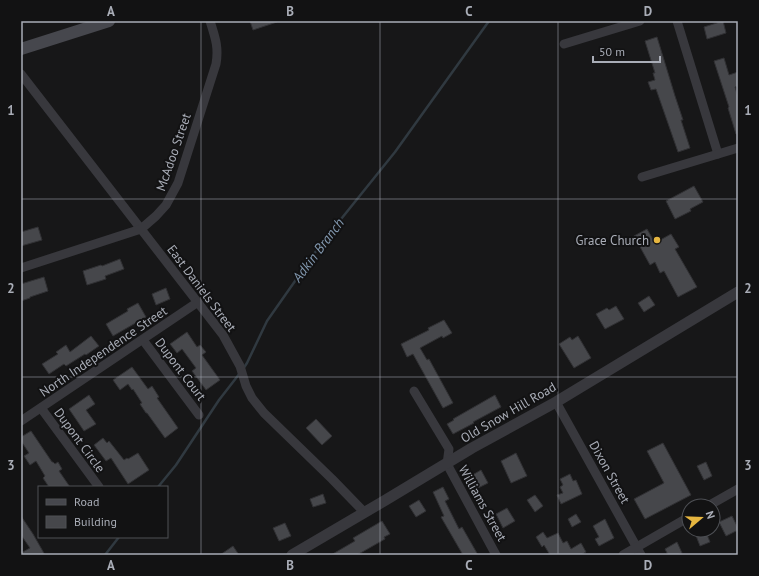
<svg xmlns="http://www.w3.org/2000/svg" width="759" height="576" viewBox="0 0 759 576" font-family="'PT Sans',sans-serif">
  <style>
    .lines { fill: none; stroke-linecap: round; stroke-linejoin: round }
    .stream { stroke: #303940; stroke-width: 2.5 }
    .building { fill: #46474b; stroke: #313134 }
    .minor { stroke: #38383d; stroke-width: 9 }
    .tertiary { stroke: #38383d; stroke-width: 11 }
    .secondary { stroke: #46474d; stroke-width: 12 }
    .grid { fill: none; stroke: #a9adb7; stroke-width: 1; stroke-opacity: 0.55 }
    .poi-dot { fill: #e6b640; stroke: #121213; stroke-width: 1.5 }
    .labels { text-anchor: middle; stroke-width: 4; stroke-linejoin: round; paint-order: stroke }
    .street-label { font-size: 13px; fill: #a9adb7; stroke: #121213 }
    .poi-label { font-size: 13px; fill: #a9adb7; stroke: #121213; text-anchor: end }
    .water-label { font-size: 14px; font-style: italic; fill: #8399b0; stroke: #121213 }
    .neatline { fill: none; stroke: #a9adb7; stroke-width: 1.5 }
    .grid-label { font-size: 13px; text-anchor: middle; font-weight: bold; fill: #a9adb7 }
  </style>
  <rect width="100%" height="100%" fill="#171718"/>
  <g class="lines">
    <g class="stream">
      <path d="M243,369L247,363L267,321L321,244L395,152L489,21"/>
      <path d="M158,487L176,465L219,400L240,373"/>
      <path d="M105,555L119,537"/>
    </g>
  </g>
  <g class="building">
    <path d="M250,21H276L277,22L253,30Z"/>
    <path d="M723,21L726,33L707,39L704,27Z"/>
    <path d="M657,37L675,96L683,120H681L690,148L678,152L656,89L651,90L648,82L655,80L653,73H655L645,41Z"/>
    <path d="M724,58L729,75L738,72V86L735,87L738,97V134H736L728,108L729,107L714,61Z"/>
    <path d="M694,186L703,202L690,209L691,211L675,219L666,201Z"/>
    <path d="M38,227L42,240L21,246V232Z"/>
    <path d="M647,229L655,243L671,234L679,247L675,249L697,287L678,297L664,271L660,273L655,262L650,265L634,236Z"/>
    <path d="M120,259L124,269L105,276L106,279L87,285L83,271L101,265L102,266Z"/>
    <path d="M44,277L48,291L30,297V298L21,301V284Z"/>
    <path d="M166,288L170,299L156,305L152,294Z"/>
    <path d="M649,296L655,305L644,312L638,303Z"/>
    <path d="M138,303L146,317L113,336L106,324L128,311L127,309Z"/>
    <path d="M616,306L624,319L605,329L596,314L607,308L609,310Z"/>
    <path d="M444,320L452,333L443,338L442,336L420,348L427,360L429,359L453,403L443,408L413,354L407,357L401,344L429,330L428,328Z"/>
    <path d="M187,332L197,347L200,345L206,352L202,355L220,380L206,390L192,371L196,368L182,349L177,353L170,344Z"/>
    <path d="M91,336L99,346L86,355L85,354L66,366L64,364L49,374L42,364L58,354L56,352L66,345L70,352Z"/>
    <path d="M578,336L591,358L574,368L559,344L570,337L572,340Z"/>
    <path d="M132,367L148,389L152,386L159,397L157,398L178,428L165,438L147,413H146L140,404L142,403L133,389L132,390L128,384L120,390L113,380Z"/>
    <path d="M89,395L95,404L86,410L96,424L84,431L69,409Z"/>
    <path d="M495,395L501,407L473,422L474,423L453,434L447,424L454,420L453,419Z"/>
    <path d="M316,419L332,436L322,445L306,428Z"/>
    <path d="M31,431L52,462H53L55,464L58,462L62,469L59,471L70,487H49L43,478L45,476L36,461L30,465L24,456L29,453L21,441V437Z"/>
    <path d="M103,438L107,443L109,441L124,460L127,458L128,459L138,453L149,470L128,484L111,458L106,461L94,445Z"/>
    <path d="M663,443L691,495L645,519L634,499L664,483L647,451Z"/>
    <path d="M516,453L527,476L511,483L501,461Z"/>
    <path d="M706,462L712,476L704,480L697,466Z"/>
    <path d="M481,470L488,483L476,489L469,477Z"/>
    <path d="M570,474L573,481L576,480L582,494L561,504L557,495L563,493L560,487L563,485L560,479Z"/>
    <path d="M443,487L449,499L445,501L459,529L462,527L478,555H463L441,517L444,516L433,492Z"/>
    <path d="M323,494L326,503L313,507L310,499Z"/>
    <path d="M535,495L543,506L535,512L527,500Z"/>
    <path d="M419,500L426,511L416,517L409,506Z"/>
    <path d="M507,508L515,521L503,528L496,514Z"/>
    <path d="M576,514L581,522L572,527L568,519Z"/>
    <path d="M21,516L33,534L45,555H21V553L30,548L21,535Z"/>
    <path d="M732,516L738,528V530L726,536L719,522Z"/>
    <path d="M605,519L614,538L599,546L595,539L599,537L593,526Z"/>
    <path d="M382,521L390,534L384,537L385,539L357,555H331L355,541L353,538Z"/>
    <path d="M285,523L291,536L279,541L273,528Z"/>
    <path d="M702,530H705L710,542L700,546L695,533Z"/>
    <path d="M543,532L547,538L558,533L563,543L567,541L571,549L581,543L586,552L581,555H550L544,545L542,547L536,537Z"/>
    <path d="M677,542L682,553L677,555H668L665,549Z"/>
    <path d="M233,546L239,555H220Z"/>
  </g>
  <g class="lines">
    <g class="minor">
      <path d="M677,21L718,154"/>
      <path d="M564,44L640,21"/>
      <path d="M21,74L223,335L240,366L246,386L252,398L264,413L332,479L364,512"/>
      <path d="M642,177L738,148"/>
      <path d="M21,268L141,229L156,216L166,205L178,183L216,64C219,47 215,37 210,21"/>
      <path d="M143,340L199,415"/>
      <path d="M414,391L449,449L447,464L496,555"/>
      <path d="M556,402L641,555"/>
      <path d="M41,408L99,487"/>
      <path d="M21,421L198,302"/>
      <path d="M708,506L738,489"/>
      <path d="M623,555L689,517"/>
    </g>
    <path class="tertiary" d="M292,555L384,501L472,448L556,402L738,292"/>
    <path class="secondary" d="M21,49L109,21"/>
  </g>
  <path class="grid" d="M201,21V555M380,21V555M558,21V555M21,199H738M21,377H738"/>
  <circle class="poi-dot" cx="657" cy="240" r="4"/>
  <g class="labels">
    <g class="street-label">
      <text transform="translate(173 152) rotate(-71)" y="5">McAdoo Street</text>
      <text transform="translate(202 288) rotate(53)" y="5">East Daniels Street</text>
      <text transform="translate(103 351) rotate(-34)" y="5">North Independence Street</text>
      <text transform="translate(181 369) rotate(53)" y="5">Dupont Court</text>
      <text transform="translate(508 412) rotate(-30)" y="5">Old Snow Hill Road</text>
      <text transform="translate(80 440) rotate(54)" y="5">Dupont Circle</text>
      <text transform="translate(610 472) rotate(61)" y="5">Dixon Street</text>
      <text transform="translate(483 503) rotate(61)" y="5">Williams Street</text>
    </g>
    <g class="poi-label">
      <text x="649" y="245">Grace Church</text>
    </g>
    <g class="water-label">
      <text transform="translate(318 250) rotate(-53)" y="5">Adkin Branch</text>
    </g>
  </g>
  <rect width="759" height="576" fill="none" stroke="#121213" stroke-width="44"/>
  <rect x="38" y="486" width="130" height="52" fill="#121213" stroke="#4e5055"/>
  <rect x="46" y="499" width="20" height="6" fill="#46474d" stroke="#4e5055"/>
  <text x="74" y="506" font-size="12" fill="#a9adb7">Road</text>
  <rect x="46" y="516" width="20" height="12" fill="#46474b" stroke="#4e5055"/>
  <text x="74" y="526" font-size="12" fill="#a9adb7">Building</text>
  <g transform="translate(701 518) rotate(71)"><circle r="19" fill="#121213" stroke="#4e5055"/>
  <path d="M0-3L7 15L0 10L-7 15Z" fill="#e6b640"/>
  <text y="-6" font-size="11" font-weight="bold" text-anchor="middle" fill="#a9adb7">N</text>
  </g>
  <path d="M593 56v6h67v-6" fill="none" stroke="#a9adb7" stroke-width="2"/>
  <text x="599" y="56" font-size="12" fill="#a9adb7" stroke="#121213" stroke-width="3" paint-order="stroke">50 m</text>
  <rect x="22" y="22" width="715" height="532" class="neatline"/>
  <g class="grid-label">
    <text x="111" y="16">A</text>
    <text x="290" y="16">B</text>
    <text x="469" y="16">C</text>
    <text x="648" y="16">D</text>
    <text x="11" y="115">1</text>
    <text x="748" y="115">1</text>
    <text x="11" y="293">2</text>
    <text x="748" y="293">2</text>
    <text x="11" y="470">3</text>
    <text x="748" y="470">3</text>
    <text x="111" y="570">A</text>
    <text x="290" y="570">B</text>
    <text x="469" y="570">C</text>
    <text x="648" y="570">D</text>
  </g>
</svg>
